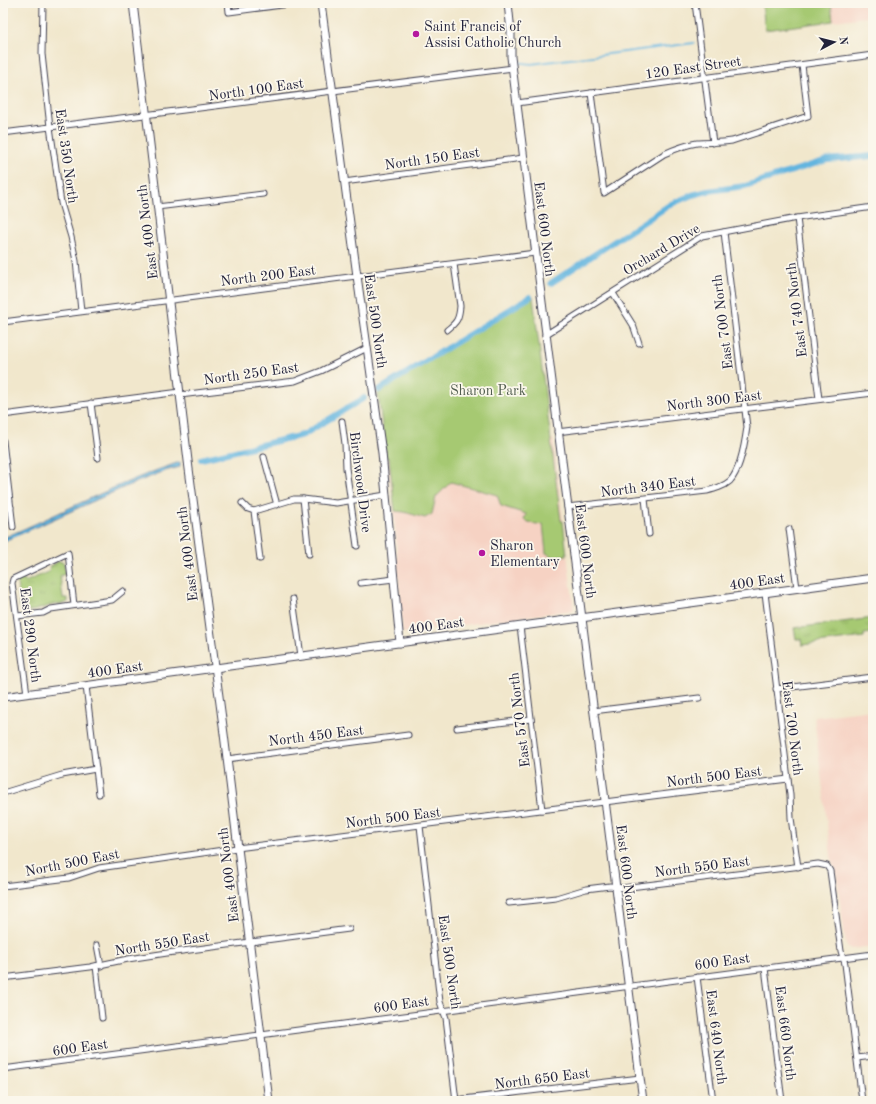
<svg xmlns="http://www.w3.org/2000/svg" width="876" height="1104" viewBox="0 0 876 1104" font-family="'Old Standard TT',serif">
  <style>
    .built { fill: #f6d2c3 }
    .grass { fill: url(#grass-tufts); stroke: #647656 }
    .park { fill: #a6c972; stroke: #647656 }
    .water { fill: url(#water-rules); stroke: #436c8d }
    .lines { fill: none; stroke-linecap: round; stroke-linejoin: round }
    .stream { stroke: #64b5df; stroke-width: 2 }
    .canal { stroke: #64b5df; stroke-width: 6 }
    .street-casing { stroke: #414051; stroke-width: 7 }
    .secondary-casing { stroke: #414051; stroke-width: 9 }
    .street { stroke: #fff; stroke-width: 5 }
    .secondary { stroke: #fff; stroke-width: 7 }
    .poi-dot { fill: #b5179e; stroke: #fbf7ec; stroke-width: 1.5 }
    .labels { text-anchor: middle; stroke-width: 3.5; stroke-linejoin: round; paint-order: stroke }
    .poi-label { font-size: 14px; fill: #22223b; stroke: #fbf7ec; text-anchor: start }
    .street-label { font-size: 14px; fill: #22223b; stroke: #fbf7ec }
    .park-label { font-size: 14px; fill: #505c4e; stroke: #fbf7ec }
  </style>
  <defs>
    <pattern id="grass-tufts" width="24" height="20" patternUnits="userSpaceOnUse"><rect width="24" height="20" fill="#a6c972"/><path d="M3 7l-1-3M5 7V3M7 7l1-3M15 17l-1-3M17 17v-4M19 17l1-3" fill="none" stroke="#8fac64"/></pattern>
    <pattern id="water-rules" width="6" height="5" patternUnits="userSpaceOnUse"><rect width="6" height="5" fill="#64b5df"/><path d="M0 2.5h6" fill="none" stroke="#5293b6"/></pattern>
  </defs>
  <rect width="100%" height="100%" fill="#fbf7ec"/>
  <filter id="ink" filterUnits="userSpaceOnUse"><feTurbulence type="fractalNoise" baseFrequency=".025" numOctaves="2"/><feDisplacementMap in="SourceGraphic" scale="8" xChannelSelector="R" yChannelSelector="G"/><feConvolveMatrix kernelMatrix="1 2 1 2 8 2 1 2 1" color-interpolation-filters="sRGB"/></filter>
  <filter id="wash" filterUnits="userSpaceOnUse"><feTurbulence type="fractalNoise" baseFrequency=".012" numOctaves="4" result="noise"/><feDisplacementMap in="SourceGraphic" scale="16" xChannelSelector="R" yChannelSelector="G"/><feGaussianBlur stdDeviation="0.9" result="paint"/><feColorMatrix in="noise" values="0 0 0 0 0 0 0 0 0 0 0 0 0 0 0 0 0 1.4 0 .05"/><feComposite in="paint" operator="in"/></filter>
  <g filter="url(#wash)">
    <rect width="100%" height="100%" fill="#f1e7cc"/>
    <g class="built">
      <path d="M762,3H873V16L765,30Z"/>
      <path d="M553,439L574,610L403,633L393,499L386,458Z"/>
      <path d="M873,710V946L851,949L848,948L846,945L836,872L832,863L814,717Z"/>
    </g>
    <g class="grass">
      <path d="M59,561L64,563L65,574L60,576L63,598H68V602C64,604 58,604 53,605C43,607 31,614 21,610L20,607L17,583L18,580L22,578L25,582L50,571L49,567Z"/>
      <path d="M873,618V633L864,634V637L802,645L801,639H796L794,628Z"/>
    </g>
    <g class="park">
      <path d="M762,3H831L833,21L765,30Z"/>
      <path d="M533,297L561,521H563L567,555L553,557L546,553L543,524L536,525L524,520L526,514L501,506L497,495L451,482L436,497L432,514L425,518L404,512L395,511L389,458H386L378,393Z"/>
    </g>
    <path class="water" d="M180,462V467L165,471L127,486L3,542V538C62,513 119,482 180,462Z"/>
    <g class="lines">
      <path class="stream" d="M516,62L531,64L694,43"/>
      <g class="canal">
        <path d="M551,283L671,204L692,195L708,191L745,186L827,160L873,156"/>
        <path d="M379,390L530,297"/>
        <path d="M201,459L303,435L364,398"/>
      </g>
    </g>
  </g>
  <g filter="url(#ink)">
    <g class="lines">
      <defs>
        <g id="street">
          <path d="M43,3L42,54L50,127L61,203L71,237L76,261L81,311"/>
          <path d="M228,3L229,12L297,3"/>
          <path d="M695,3L713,143"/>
          <path d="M591,93L604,193L664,154C675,149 685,145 697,143C709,142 720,143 732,141L808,116L802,65"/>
          <path d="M517,103L873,55"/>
          <path d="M3,133L513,68"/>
          <path d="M344,182L523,158"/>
          <path d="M157,207L263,194"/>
          <path d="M797,218L819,399"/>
          <path d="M613,293L633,325L639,343"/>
          <path d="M3,322L535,253"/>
          <path d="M447,330C457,322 459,319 460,306L454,264"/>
          <path d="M545,335L702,236L797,218L873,207"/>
          <path d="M180,395L295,381L321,371L367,348"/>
          <path d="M91,403L98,458"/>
          <path d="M3,415L180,392"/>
          <path d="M342,421L345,444L346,468L357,546"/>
          <path d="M557,432L873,393"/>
          <path d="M3,441L13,527"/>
          <path d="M264,457L277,505"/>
          <path d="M303,499L309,554"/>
          <path d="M645,499L649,534"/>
          <path d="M242,503L248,509L254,511L294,499H303L336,503L386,495"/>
          <path d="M567,507L707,491C715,489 723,487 730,481C740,470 745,442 747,427L724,232"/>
          <path d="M3,508L11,507"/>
          <path d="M254,511L260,559"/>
          <path d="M789,529L797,588"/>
          <path d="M361,583L394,579"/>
          <path d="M765,593L790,795L791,818L798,867"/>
          <path d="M293,599L301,656"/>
          <path d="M17,616L43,613L51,609L112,600L123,591"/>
          <path d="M520,626L542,810"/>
          <path d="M86,686L99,794"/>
          <path d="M776,689L873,677"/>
          <path d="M27,694L12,583L13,579L68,553L74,605"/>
          <path d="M593,711L699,698"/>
          <path d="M457,728L531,719"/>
          <path d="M227,759L408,735"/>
          <path d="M3,793L62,775L96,769"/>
          <path d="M420,826L440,1002L446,1018L456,1101"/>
          <path d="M3,886L69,878L99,868L237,848L788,779"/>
          <path d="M509,903L556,898L586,889L610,886L622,888L818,864L827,866L830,871L841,951L845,964L862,1101"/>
          <path d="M97,945L101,966"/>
          <path d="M96,966L102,1018"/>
          <path d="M765,968L782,1101"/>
          <path d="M697,977L713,1101"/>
          <path d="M3,978L90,967L128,959L167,953L349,929"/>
          <path d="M857,1058L873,1056"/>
          <path d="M3,1069L873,954"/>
          <path d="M447,1101L640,1078"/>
        </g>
        <g id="secondary">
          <path d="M133,3L189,469L224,734L269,1101"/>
          <path d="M321,3L357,276L382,453L400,643"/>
          <path d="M508,3L511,32V57L643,1101"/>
          <path d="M3,697L873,578"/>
        </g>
      </defs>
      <use href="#street" class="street-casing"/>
      <use href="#secondary" class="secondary-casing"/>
      <use href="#street" class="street"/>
      <use href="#secondary" class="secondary"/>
    </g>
  </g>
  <g class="poi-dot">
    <circle cx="416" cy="34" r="4"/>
    <circle cx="482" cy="553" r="4"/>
  </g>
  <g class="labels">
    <g class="poi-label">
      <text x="424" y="31">Saint Francis of<tspan x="424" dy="16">Assisi Catholic Church</tspan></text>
      <text x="490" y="550">Sharon<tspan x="490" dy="16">Elementary</tspan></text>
    </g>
    <g class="street-label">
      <text transform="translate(693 67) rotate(-8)" y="5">120 East Street</text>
      <text transform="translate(256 89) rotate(-8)" y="5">North 100 East</text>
      <text transform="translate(67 156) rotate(82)" y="5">East 350 North</text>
      <text transform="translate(432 158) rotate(-8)" y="5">North 150 East</text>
      <text transform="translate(545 229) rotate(83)" y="5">East 600 North</text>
      <text transform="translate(147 232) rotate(-97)" y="5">East 400 North</text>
      <text transform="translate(661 249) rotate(-31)" y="5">Orchard Drive</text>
      <text transform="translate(268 275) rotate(-7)" y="5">North 200 East</text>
      <text transform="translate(796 310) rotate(-97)" y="5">East 740 North</text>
      <text transform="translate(376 321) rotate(82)" y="5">East 500 North</text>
      <text transform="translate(722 322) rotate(-97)" y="5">East 700 North</text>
      <text transform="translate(251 373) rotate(-8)" y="5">North 250 East</text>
      <text transform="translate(714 400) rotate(-7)" y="5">North 300 East</text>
      <text transform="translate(361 482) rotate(83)" y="5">Birchwood Drive</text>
      <text transform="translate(648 486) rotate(-7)" y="5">North 340 East</text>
      <text transform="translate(586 551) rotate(83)" y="5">East 600 North</text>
      <text transform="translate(187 554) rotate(-97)" y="5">East 400 North</text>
      <text transform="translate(757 581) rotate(-8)" y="5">400 East</text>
      <text transform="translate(436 625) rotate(-8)" y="5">400 East</text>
      <text transform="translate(31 635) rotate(83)" y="5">East 290 North</text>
      <text transform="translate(115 669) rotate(-8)" y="5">400 East</text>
      <text transform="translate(519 720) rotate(-97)" y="5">East 570 North</text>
      <text transform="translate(793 728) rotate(83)" y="5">East 700 North</text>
      <text transform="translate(316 735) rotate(-7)" y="5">North 450 East</text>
      <text transform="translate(714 776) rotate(-7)" y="5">North 500 East</text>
      <text transform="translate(393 817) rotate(-7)" y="5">North 500 East</text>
      <text transform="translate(72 862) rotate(-11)" y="5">North 500 East</text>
      <text transform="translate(702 866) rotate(-7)" y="5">North 550 East</text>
      <text transform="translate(627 872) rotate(83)" y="5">East 600 North</text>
      <text transform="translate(228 875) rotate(-97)" y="5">East 400 North</text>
      <text transform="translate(162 943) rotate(-9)" y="5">North 550 East</text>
      <text transform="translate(722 961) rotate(-8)" y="5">600 East</text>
      <text transform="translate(450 962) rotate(82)" y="5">East 500 North</text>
      <text transform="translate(401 1004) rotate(-8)" y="5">600 East</text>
      <text transform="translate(786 1033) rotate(83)" y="5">East 660 North</text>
      <text transform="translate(717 1037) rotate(83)" y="5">East 640 North</text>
      <text transform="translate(80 1047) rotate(-8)" y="5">600 East</text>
      <text transform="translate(542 1078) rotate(-7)" y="5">North 650 East</text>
    </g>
    <g class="park-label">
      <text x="488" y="395">Sharon Park</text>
    </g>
  </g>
  <rect width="876" height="1104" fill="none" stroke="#fbf7ec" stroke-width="16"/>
  <g transform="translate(834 42) rotate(83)" stroke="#fbf7ec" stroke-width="3" paint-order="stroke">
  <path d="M0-3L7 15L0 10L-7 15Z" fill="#22223b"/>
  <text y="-6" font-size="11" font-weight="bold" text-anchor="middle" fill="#22223b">N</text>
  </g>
</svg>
